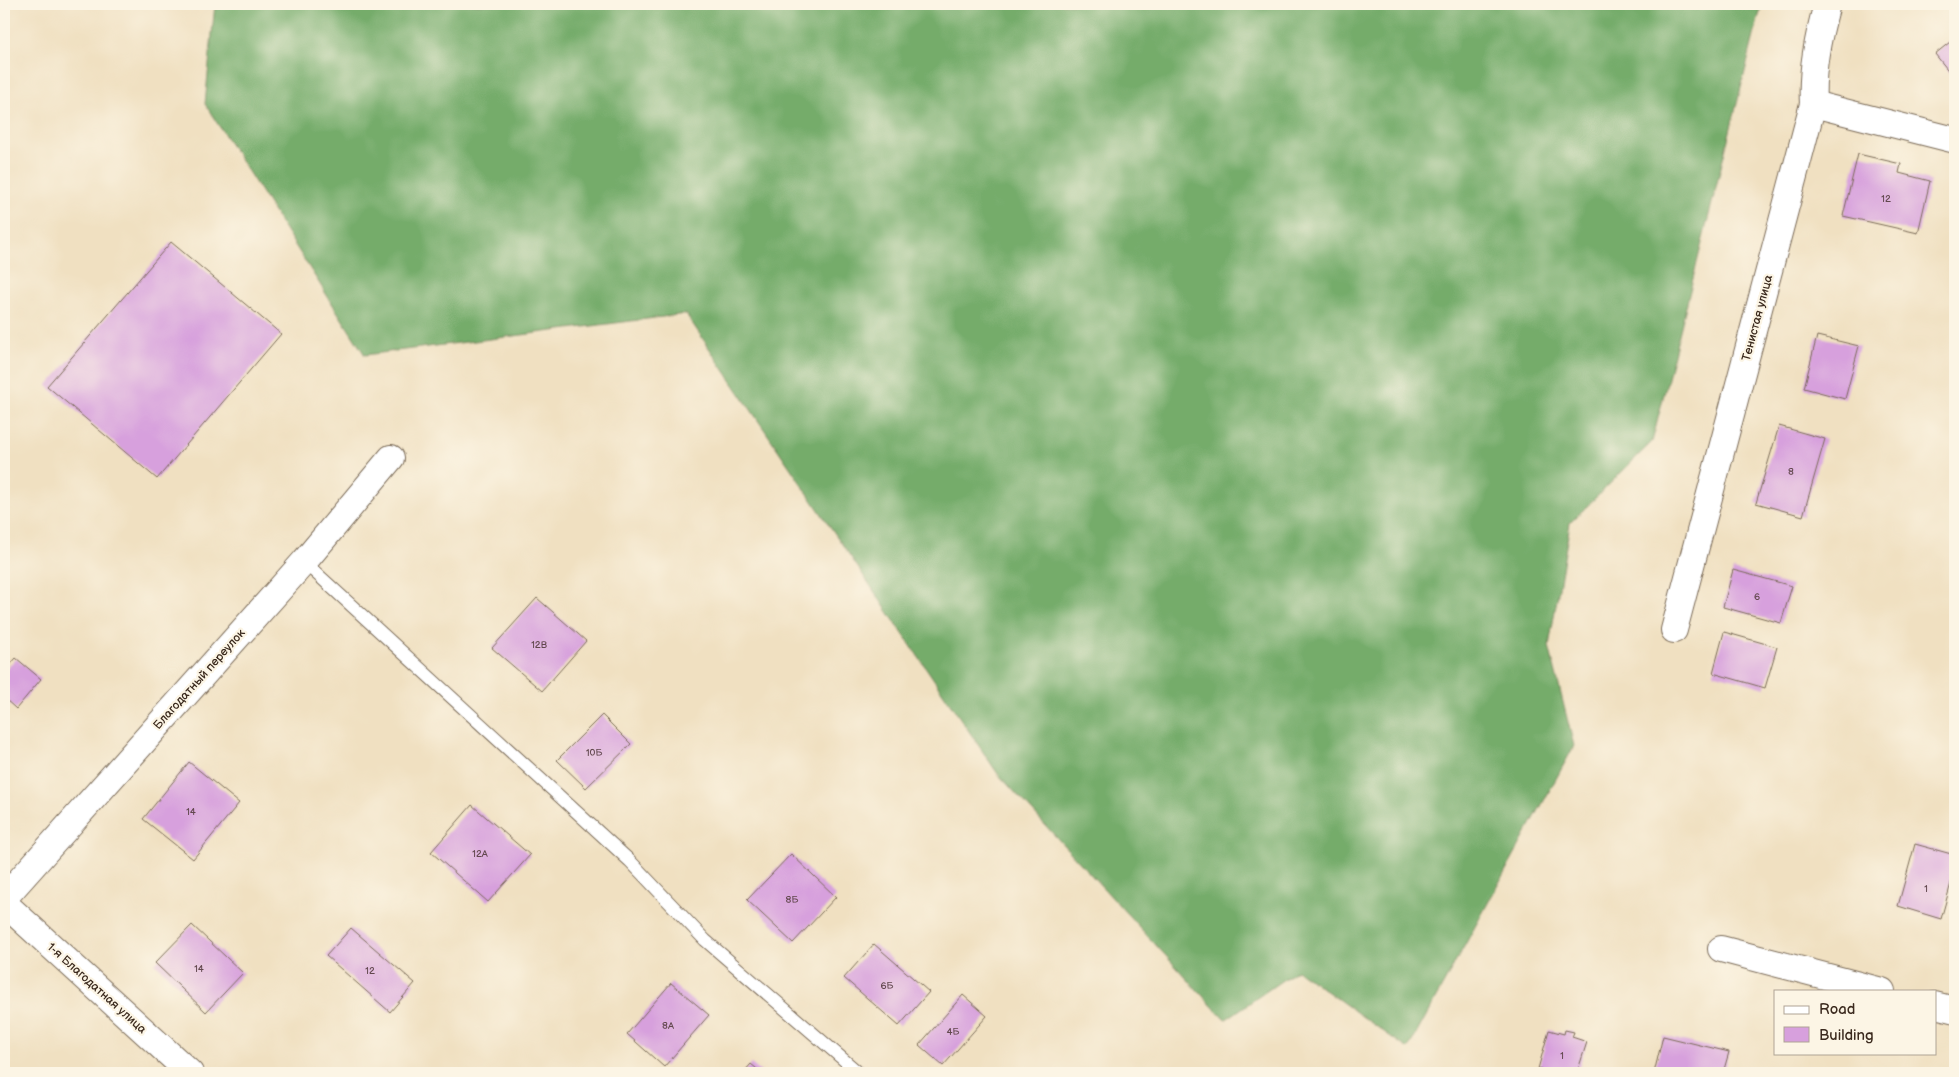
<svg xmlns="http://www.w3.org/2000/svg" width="1959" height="1077" viewBox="0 0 1959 1077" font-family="'Balsamiq Sans',sans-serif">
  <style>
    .forest { fill: #74ac6a; stroke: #586b44 }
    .building { fill: #d7a0dd }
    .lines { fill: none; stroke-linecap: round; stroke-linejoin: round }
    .lane-casing { stroke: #7a6a57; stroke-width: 14 }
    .street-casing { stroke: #7a6a57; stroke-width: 28 }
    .lane { stroke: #fff; stroke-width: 12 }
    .street { stroke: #fff; stroke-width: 26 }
    .labels { text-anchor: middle; stroke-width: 4.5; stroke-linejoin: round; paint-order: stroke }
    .number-label { font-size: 10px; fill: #62484e }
    .street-label { font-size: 12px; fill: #3b2a1e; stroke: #fcf5e5 }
  </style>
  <rect width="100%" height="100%" fill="#fcf5e5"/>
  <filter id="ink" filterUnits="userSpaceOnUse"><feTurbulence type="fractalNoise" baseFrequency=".02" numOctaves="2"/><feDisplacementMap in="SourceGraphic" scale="10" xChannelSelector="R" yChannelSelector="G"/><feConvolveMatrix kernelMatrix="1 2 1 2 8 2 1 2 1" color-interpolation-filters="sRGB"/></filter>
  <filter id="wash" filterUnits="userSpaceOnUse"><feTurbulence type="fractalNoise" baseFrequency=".0096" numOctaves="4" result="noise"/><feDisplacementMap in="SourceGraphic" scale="20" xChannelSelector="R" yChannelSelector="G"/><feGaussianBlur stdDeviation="1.12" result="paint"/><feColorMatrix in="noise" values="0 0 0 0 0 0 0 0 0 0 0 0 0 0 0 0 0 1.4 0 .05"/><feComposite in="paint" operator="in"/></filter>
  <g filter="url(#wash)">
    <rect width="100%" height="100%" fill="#f0e0c1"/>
    <path class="forest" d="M215,4H1762L1652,442L1570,523L1549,646L1574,746L1408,1049L1297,970L1225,1020L998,774L686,314L365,355L205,104Z"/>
    <g id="blocks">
      <g class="building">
        <path d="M1955,38V79L1935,54Z"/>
        <path d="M1858,154L1901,164L1899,173L1930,181L1918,233L1843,216Z"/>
        <path d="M171,242L281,334L157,479L47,386Z"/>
        <path d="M1817,336L1859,346L1845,399L1804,388Z"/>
        <path d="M1779,426L1825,439L1803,516L1756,503Z"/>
        <path d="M1733,570L1792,586L1781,623L1723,607Z"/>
        <path d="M537,598L586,641L542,691L492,648Z"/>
        <path d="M1724,632L1777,647L1765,688L1713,673Z"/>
        <path d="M16,658L41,679L16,709L4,698V672Z"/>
        <path d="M602,715L631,744L586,788L557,760Z"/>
        <path d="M189,762L239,803L193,859L143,819Z"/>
        <path d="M472,805L530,855L488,902L431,852Z"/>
        <path d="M1915,844L1955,855V869L1941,919L1898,906Z"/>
        <path d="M791,854L836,897L793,943L747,900Z"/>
        <path d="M192,925L243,973L206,1012L155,963Z"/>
        <path d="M351,928L415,983L390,1012L326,956Z"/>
        <path d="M874,944L929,992L899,1026L844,978Z"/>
        <path d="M671,983L709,1015L664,1067L627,1034Z"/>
        <path d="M963,995L987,1016L943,1066L919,1045Z"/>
        <path d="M1549,1030L1564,1034L1565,1030L1574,1032L1572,1037L1587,1042L1577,1073H1551L1538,1069Z"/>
        <path d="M1663,1036L1729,1052L1723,1073H1654Z"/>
        <path d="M751,1064L762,1073H743Z"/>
      </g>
    </g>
  </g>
  <g filter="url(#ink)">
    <use href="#blocks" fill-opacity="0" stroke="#7a6a57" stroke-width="1"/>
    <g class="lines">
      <defs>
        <path id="lane" d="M304,562L630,861L705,940L859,1073"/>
        <g id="street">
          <path d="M1813,104L1955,140"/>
          <path d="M1674,630L1813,104C1811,70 1818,37 1827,4"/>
          <path d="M4,898L304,562L391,458"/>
          <path d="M4,903L190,1073"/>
          <path d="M1721,949L1882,991"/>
          <path d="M1935,1005L1955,1010"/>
        </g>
      </defs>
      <use href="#lane" class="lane-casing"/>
      <use href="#street" class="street-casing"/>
      <use href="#lane" class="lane"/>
      <use href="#street" class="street"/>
    </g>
  </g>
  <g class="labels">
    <g class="number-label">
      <text x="1886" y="202">12</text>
      <text x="1791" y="475">8</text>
      <text x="1757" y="600">6</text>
      <text x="539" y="648">12В</text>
      <text x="594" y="756">10Б</text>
      <text x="191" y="815">14</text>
      <text x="480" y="857">12А</text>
      <text x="1926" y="892">1</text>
      <text x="792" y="903">8Б</text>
      <text x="199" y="972">14</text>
      <text x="370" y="974">12</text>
      <text x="887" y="989">6Б</text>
      <text x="668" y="1029">8А</text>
      <text x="953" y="1035">4Б</text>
      <text x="1562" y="1059">1</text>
    </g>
    <g class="street-label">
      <text transform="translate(1757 318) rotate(-75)" y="4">Тенистая улица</text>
      <text transform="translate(199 679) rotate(-48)" y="4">Благодатный переулок</text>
      <text transform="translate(97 988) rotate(42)" y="4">1-я Благодатная улица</text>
    </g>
  </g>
  <rect width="1959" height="1077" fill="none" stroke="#fcf5e5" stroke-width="20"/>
  <rect x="1774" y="990" width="162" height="65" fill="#fcf5e5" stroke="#afa495"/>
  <rect x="1784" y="1006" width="25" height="8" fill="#ffffff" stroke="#afa495"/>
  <text x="1819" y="1014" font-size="15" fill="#3b2a1e">Road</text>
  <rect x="1784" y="1027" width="25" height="15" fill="#d7a0dd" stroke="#afa495"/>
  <text x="1819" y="1040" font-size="15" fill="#3b2a1e">Building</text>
</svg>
